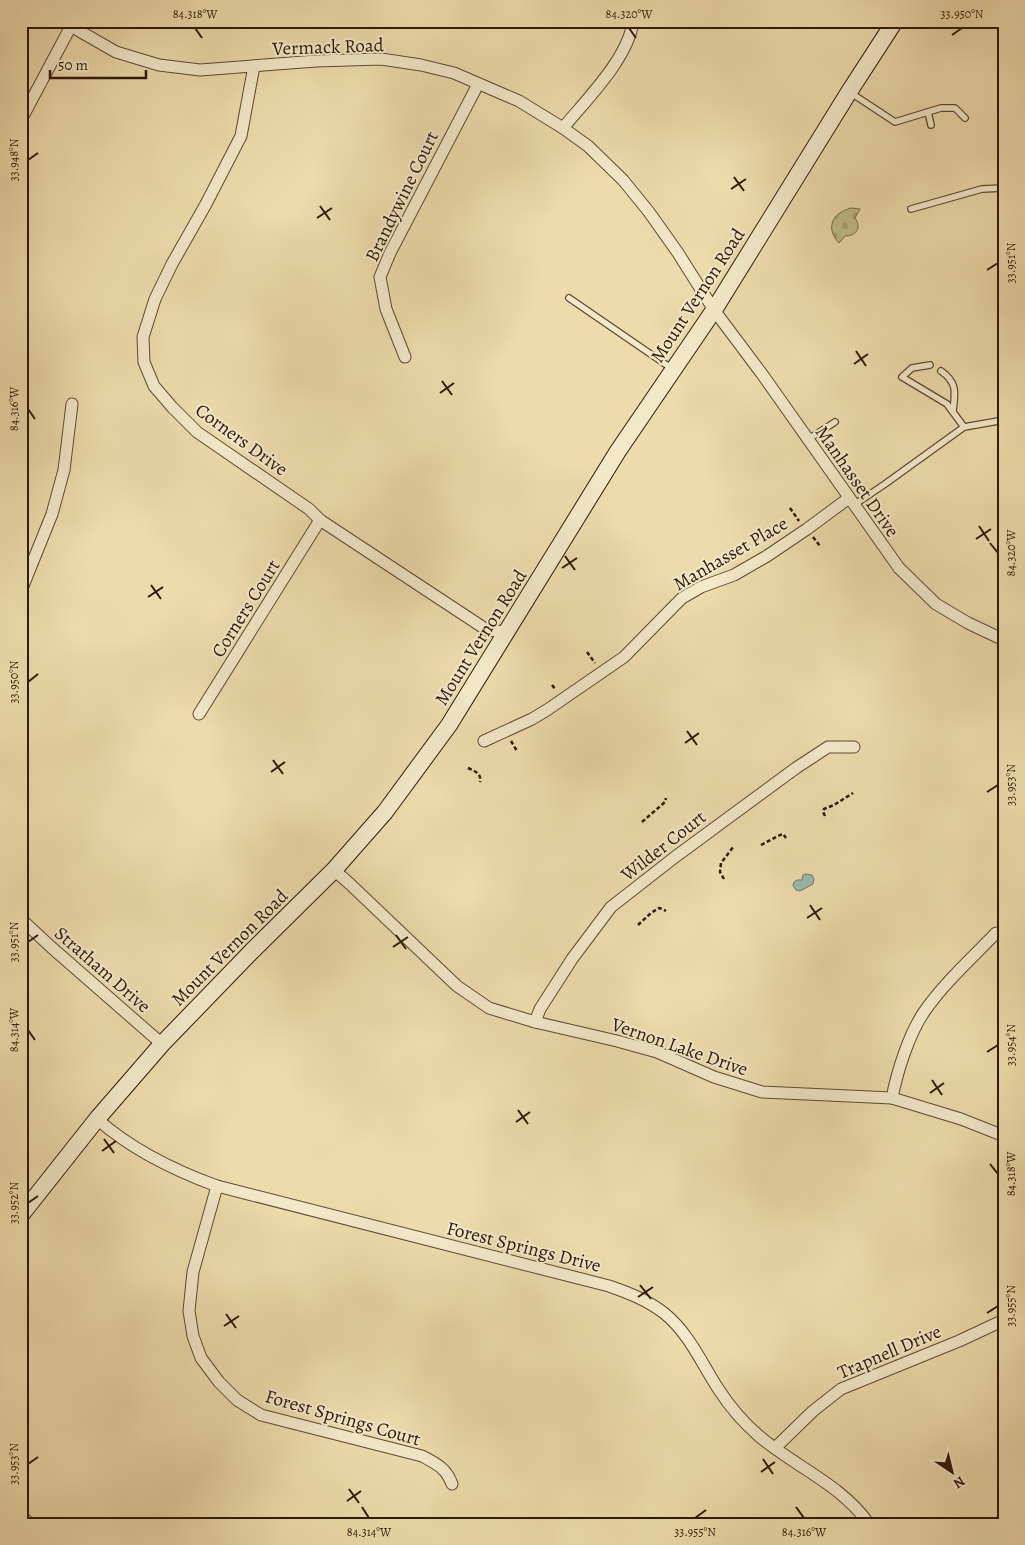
<svg xmlns="http://www.w3.org/2000/svg" width="1025" height="1545" viewBox="0 0 1025 1545" font-family="Alegreya,serif">
  <style>
    .cemetery { fill: url(#cemetery-stones); stroke: #766b46 }
    .water { fill: #99bbac; stroke: #6e7a6b }
    .lines { fill: none; stroke-linecap: round; stroke-linejoin: round }
    .lane-casing { stroke: #5e4932; stroke-width: 8 }
    .street-casing { stroke: #5e4932; stroke-width: 13 }
    .secondary-casing { stroke: #2e1809; stroke-width: 18 }
    .path { stroke: #2e1809; stroke-width: 2.5; stroke-dasharray: 4 2.5; stroke-linecap: butt }
    .lane { stroke: #f3e8c8; stroke-width: 5.5 }
    .street { stroke: #f3e8c8; stroke-width: 11 }
    .secondary { stroke: #f3e8c8; stroke-width: 16 }
    .ticks { fill: none; stroke: #2e1809; stroke-width: 2 }
    .labels { text-anchor: middle; stroke-width: 4; stroke-linejoin: round; paint-order: stroke }
    .street-label { font-size: 19px; fill: #2e1809; stroke: #f3e8c8 }
    .neatline { fill: none; stroke: #2e1809; stroke-width: 2 }
    .ticks-label { font-size: 12px; text-anchor: middle; fill: #2e1809 }
  </style>
  <defs>
    <pattern id="cemetery-stones" width="16" height="16" patternUnits="userSpaceOnUse" patternTransform="scale(1.25)"><rect width="16" height="16" fill="#bfbe84"/><path d="M2 7V4a2 2 0 0 1 4 0v3zM10 15v-3a2 2 0 0 1 4 0v3z" fill="#a4a371"/></pattern>
  </defs>
  <rect width="100%" height="100%" fill="#eddbab"/>
  <filter id="stains"><feTurbulence type="fractalNoise" baseFrequency=".004" numOctaves="4"/><feColorMatrix values="0 0 0 0 .2 0 0 0 0 .09 0 0 0 0 .02 0 0 0 .5 -.17"/></filter>
  <radialGradient id="worn" r=".72"><stop offset=".6" stop-color="#630" stop-opacity="0"/><stop offset="1" stop-color="#630" stop-opacity=".3"/></radialGradient>
  <path class="cemetery" d="M851,208L860,209L855,218C862,228 856,236 845,236L839,243C825,228 832,213 851,208Z"/>
  <path class="water" d="M805,874L812,875L814,879L813,884L800,891L796,890L793,886L794,882L797,880H802L803,875Z"/>
  <g class="lines">
    <defs>
      <g id="lane">
        <path d="M851,93L895,122L941,108H955L965,118"/>
        <path d="M928,112L931,125"/>
        <path d="M911,209L982,189L1004,188"/>
        <path d="M569,298L671,368"/>
        <path d="M930,365L912,368L902,377L947,404L964,427"/>
        <path d="M941,371C958,383 955,393 953,411"/>
        <path d="M807,440L835,422"/>
        <path d="M854,505L885,484L964,427L1004,420"/>
      </g>
      <g id="street">
        <path d="M62,21L116,52L159,65L200,70L316,61L381,59L421,65L454,73L519,101L563,128L588,146L623,180L649,212L678,253L714,310L762,374L899,568L936,604L968,623L1004,640"/>
        <path d="M254,66L241,136L206,204L172,264L155,299L143,337L144,362L154,386L172,407L197,432L309,509L320,520L487,630L506,632"/>
        <path d="M21,120L71,26"/>
        <path d="M563,128C585,101 629,58 633,21"/>
        <path d="M405,357L386,309L380,277L390,253L475,90L477,84"/>
        <path d="M21,591L52,514L64,470L72,404"/>
        <path d="M199,714L320,520"/>
        <path d="M484,741L532,719L547,710L624,657L682,598L701,587L734,575L767,556L807,529L849,498"/>
        <path d="M334,870L350,884L457,986L489,1008L535,1022L617,1041L657,1052L714,1077L762,1092L892,1098L961,1119L1004,1136"/>
        <path d="M21,919L51,947L162,1044"/>
        <path d="M535,1022L540,1009L572,959L611,907L675,857L796,768L828,747H854"/>
        <path d="M892,1098C897,1072 909,1034 924,1012C944,983 972,958 996,933"/>
        <path d="M97,1119C132,1150 173,1170 217,1186L609,1286C629,1293 647,1300 664,1313C689,1333 702,1364 719,1390C730,1407 744,1423 759,1436C795,1467 841,1484 869,1524"/>
        <path d="M217,1186L193,1272L189,1311L193,1336L201,1358L219,1382L237,1400L261,1415L422,1456C437,1464 446,1468 452,1484"/>
        <path d="M775,1448L813,1411L841,1389L959,1341L1004,1320"/>
        <path d="M21,1515L30,1524"/>
      </g>
      <path id="secondary" d="M21,1215L97,1119L162,1044L252,951L334,870L385,812L449,725L618,451L714,310L849,92L895,21"/>
    </defs>
    <use href="#lane" class="lane-casing"/>
    <use href="#street" class="street-casing"/>
    <use href="#secondary" class="secondary-casing"/>
    <g class="path">
      <path d="M790,508L799,521"/>
      <path d="M813,537L820,546"/>
      <path d="M587,652L595,663"/>
      <path d="M552,685L556,690"/>
      <path d="M511,741L517,751"/>
      <path d="M468,768C475,771 482,774 480,782"/>
      <path d="M825,816L823,812L824,809L834,805L853,793"/>
      <path d="M642,822L665,802L666,798"/>
      <path d="M761,845L780,835L783,834L786,838"/>
      <path d="M724,879L720,872L721,863L734,846"/>
      <path d="M638,925L651,913L659,908L662,909L666,911"/>
    </g>
    <use href="#lane" class="lane"/>
    <use href="#street" class="street"/>
    <use href="#secondary" class="secondary"/>
  </g>
  <path class="ticks" d="M195,28L202,38M629,28L636,38M952,35L962,28M28,160L38,153M734,177L744,191M731,189L746,179M320,206L330,220M317,218L332,208M987,270L998,263M856,351L866,366M854,364L868,354M442,381L452,395M440,393L454,383M28,409L35,419M979,526L989,541M976,539L991,529M990,543L998,553M565,556L575,570M562,568L577,558M151,585L161,599M148,597L163,587M28,682L38,674M687,731L697,745M685,743L699,733M273,760L283,774M271,772L285,762M987,792L998,785M810,905L820,920M807,918L822,908M396,935L406,949M28,942L38,935M393,947L408,937M28,1030L35,1040M987,1052L998,1045M932,1080L942,1095M930,1093L944,1083M518,1110L528,1124M516,1122L530,1112M104,1139L114,1153M102,1151L116,1141M990,1164L998,1174M28,1203L38,1196M640,1285L651,1299M638,1297L653,1287M987,1313L998,1306M226,1314L236,1328M224,1326L239,1316M763,1459L773,1474M28,1464L38,1457M761,1472L775,1462M349,1489L359,1503M347,1501L361,1491M362,1507L369,1518M796,1507L804,1518M695,1518L706,1510"/>
  <g class="labels">
    <g class="street-label">
      <text transform="translate(328 46) rotate(-2)" y="7">Vermack Road</text>
      <text transform="translate(401 196) rotate(-64)" y="7">Brandywine Court</text>
      <text transform="translate(697 295) rotate(-57)" y="7">Mount Vernon Road</text>
      <text transform="translate(242 439) rotate(36)" y="7">Corners Drive</text>
      <text transform="translate(858 481) rotate(55)" y="7">Manhasset Drive</text>
      <text transform="translate(730 553) rotate(-30)" y="7">Manhasset Place</text>
      <text transform="translate(245 608) rotate(-58)" y="7">Corners Court</text>
      <text transform="translate(480 637) rotate(-58)" y="7">Mount Vernon Road</text>
      <text transform="translate(663 845) rotate(-38)" y="7">Wilder Court</text>
      <text transform="translate(229 947) rotate(-45)" y="7">Mount Vernon Road</text>
      <text transform="translate(103 969) rotate(41)" y="7">Stratham Drive</text>
      <text transform="translate(680 1046) rotate(19)" y="7">Vernon Lake Drive</text>
      <text transform="translate(524 1246) rotate(14)" y="7">Forest Springs Drive</text>
      <text transform="translate(889 1351) rotate(-23)" y="7">Trapnell Drive</text>
      <text transform="translate(343 1417) rotate(16)" y="7">Forest Springs Court</text>
    </g>
  </g>
  <rect width="1025" height="1545" fill="none" stroke="#eddbab" stroke-width="55"/>
  <g transform="translate(952 1472) rotate(145)" stroke="#f3e8c8" stroke-width="4" paint-order="stroke">
  <path d="M0-4L9 19L0 12L-9 19Z" fill="#2e1809"/>
  <text y="-8" font-size="14" font-weight="bold" text-anchor="middle" fill="#2e1809">N</text>
  </g>
  <path d="M50 70v8h96v-8" fill="none" stroke="#2e1809" stroke-width="2.5"/>
  <text x="58" y="70" font-size="15" fill="#2e1809" stroke="#f3e8c8" stroke-width="4" paint-order="stroke">50 m</text>
  <rect x="28" y="28" width="970" height="1490" class="neatline"/>
  <g class="ticks-label">
    <text x="195" y="18">84.318°W</text>
    <text x="629" y="18">84.320°W</text>
    <text x="962" y="18">33.950°N</text>
    <text transform="translate(14 160) rotate(-90)" y="4">33.948°N</text>
    <text transform="translate(1011 263) rotate(-90)" y="4">33.951°N</text>
    <text transform="translate(14 409) rotate(-90)" y="4">84.316°W</text>
    <text transform="translate(1011 553) rotate(-90)" y="4">84.320°W</text>
    <text transform="translate(14 682) rotate(-90)" y="4">33.950°N</text>
    <text transform="translate(1011 785) rotate(-90)" y="4">33.953°N</text>
    <text transform="translate(14 942) rotate(-90)" y="4">33.951°N</text>
    <text transform="translate(14 1030) rotate(-90)" y="4">84.314°W</text>
    <text transform="translate(1011 1045) rotate(-90)" y="4">33.954°N</text>
    <text transform="translate(1011 1174) rotate(-90)" y="4">84.318°W</text>
    <text transform="translate(14 1203) rotate(-90)" y="4">33.952°N</text>
    <text transform="translate(1011 1306) rotate(-90)" y="4">33.955°N</text>
    <text transform="translate(14 1464) rotate(-90)" y="4">33.953°N</text>
    <text x="369" y="1536">84.314°W</text>
    <text x="695" y="1536">33.955°N</text>
    <text x="804" y="1536">84.316°W</text>
  </g>
  <rect width="100%" height="100%" filter="url(#stains)"/>
  <rect width="100%" height="100%" fill="url(#worn)"/>
</svg>
